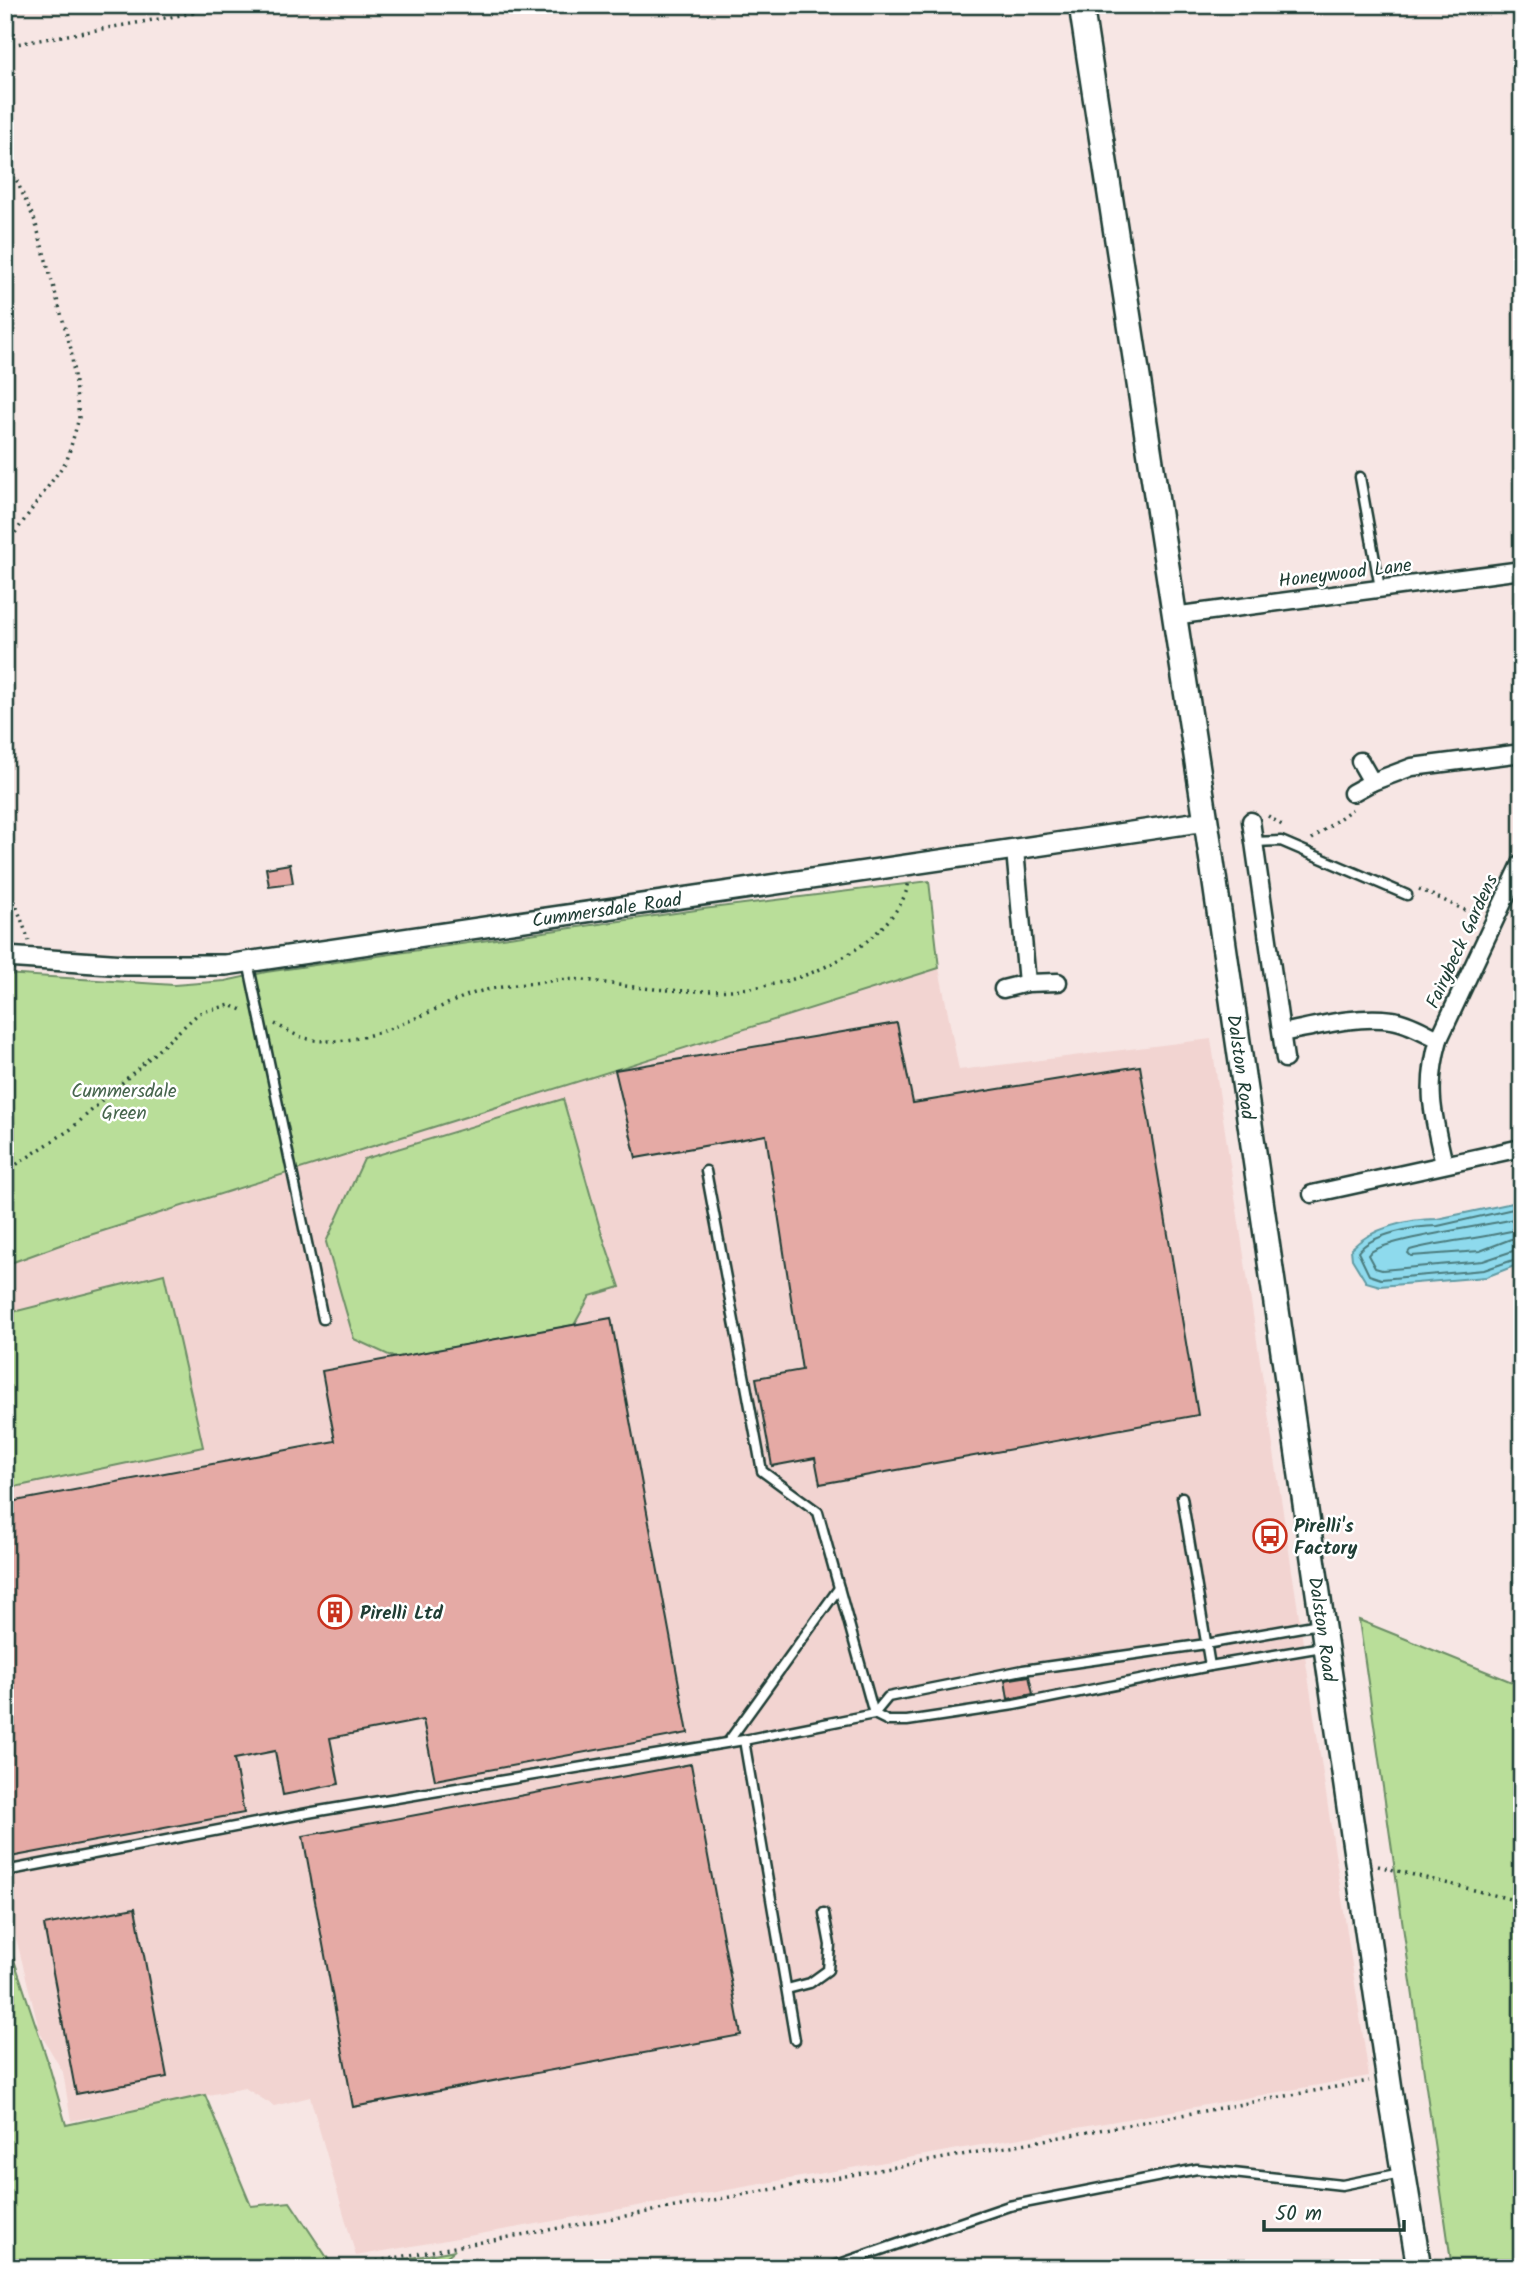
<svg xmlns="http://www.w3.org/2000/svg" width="1527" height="2273" viewBox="0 0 1527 2273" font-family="Kalam,sans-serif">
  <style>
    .built { fill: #f2d4d1 }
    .green { fill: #b9de99; stroke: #6c8e66; stroke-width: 2 }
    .water { fill: #8edaed; stroke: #629ba3; stroke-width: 2 }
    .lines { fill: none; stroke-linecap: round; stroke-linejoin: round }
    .shore { stroke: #4b7c7e; stroke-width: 2 }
    .building { fill: #e5aaa5; stroke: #1f3d34; stroke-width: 2 }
    .service-casing { stroke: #1f3d34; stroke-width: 13 }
    .minor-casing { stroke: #1f3d34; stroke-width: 21 }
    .tertiary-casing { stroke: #1f3d34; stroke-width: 24 }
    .secondary-casing { stroke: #1f3d34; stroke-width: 28 }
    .path { stroke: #1f3d34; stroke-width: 3.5; stroke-dasharray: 2 5; stroke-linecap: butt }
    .service { stroke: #fff; stroke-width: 8 }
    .minor { stroke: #fff; stroke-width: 16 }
    .tertiary { stroke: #fff; stroke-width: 19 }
    .secondary { stroke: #fff; stroke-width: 23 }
    .labels { text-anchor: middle; stroke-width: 5; stroke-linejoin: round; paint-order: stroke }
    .street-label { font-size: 19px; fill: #1f3d34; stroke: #fff }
    .park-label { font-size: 19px; fill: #46654d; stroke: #fff }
    .poi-label { font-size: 19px; font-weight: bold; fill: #1f3d34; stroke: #fff; text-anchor: start }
  </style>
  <rect width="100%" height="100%" fill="#f7e6e4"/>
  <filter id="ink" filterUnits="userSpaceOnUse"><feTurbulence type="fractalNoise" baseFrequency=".0143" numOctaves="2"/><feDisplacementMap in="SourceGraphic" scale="14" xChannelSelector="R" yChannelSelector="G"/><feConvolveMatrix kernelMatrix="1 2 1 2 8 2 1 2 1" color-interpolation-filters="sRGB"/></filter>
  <g filter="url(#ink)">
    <path class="built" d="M939,968L959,1070L1211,1039L1369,2076L356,2256L310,2097L274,2106L245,2088L71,2121L63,2072L40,2033L8,1906H5V1265L71,1241Z"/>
    <g class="green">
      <path d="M929,881L939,968L71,1241L5,1265V974L174,985L225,981L266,972L703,909Z"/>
      <path d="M563,1099L599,1225L620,1287L590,1296L574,1325L395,1358L354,1339L326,1242L364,1159Z"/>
      <path d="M164,1274L203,1447L5,1489V1314Z"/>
      <path d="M1359,1620L1522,1686V2268H1452Z"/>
      <path d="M5,1933L48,2062L66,2125L205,2095L251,2206L290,2202L334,2268H5Z"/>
      <path d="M455,2250L431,2268H358Z"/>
    </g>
    <path class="water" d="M1522,1201V1263L1486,1277L1380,1286L1366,1282L1352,1259L1351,1249C1371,1228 1408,1219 1437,1219Z"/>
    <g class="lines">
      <g class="shore">
        <path d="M1522,1207L1438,1226C1416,1226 1371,1234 1358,1252L1369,1275L1381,1279L1484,1270L1522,1257"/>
        <path d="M1522,1217C1495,1225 1378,1239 1368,1255L1375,1268L1382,1270L1483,1261L1522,1248"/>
        <path d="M1522,1228C1485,1239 1446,1240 1410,1250L1408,1253L1411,1256L1480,1251L1511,1239L1522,1238"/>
      </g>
    </g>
    <g class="building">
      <path d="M290,864L293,883L269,886L266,868Z"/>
      <path d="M897,1023L913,1103L1140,1066L1198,1415L820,1484L815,1458L772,1466L756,1378L802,1370L766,1135L636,1158L615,1070Z"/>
      <path d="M611,1318L688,1733L435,1780L423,1720L330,1738L339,1784L283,1795L275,1751L234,1759L244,1813L5,1858V1503L335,1441L322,1371Z"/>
      <path d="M1029,1676L1033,1694L1008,1699L1005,1680Z"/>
      <path d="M691,1764L741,2035L353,2107L303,1836Z"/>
      <path d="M135,1908L167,2077L76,2094L44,1925Z"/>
    </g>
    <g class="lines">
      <defs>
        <g id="service">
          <path d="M1360,477L1380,588"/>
          <path d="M1253,842L1281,841L1407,895"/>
          <path d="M248,962L323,1319"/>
          <path d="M706,1171L762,1471L818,1512L874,1714"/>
          <path d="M1182,1497L1210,1666"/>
          <path d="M874,1714L888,1697L1023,1670L1206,1644L1319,1624"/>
          <path d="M744,1740L795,2040"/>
          <path d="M728,1742L839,1588"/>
          <path d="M5,1871L313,1812L744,1740L874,1714L888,1721H907L1014,1705L1210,1666L1322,1647"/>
          <path d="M787,1989L810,1983L828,1970L830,1945L824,1913"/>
          <path d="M828,2268L1009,2206L1197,2169L1342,2185L1401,2173"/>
        </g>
        <g id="minor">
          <path d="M1173,616L1522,570"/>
          <path d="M1372,782L1412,767L1522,753"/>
          <path d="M1352,793L1372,782L1360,761"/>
          <path d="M1251,821L1285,1059"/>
          <path d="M1015,850L1027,983"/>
          <path d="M1003,989L1027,983L1058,982"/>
          <path d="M1282,1033C1318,1026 1356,1015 1392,1020C1408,1022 1425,1033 1439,1039"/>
          <path d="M1444,1164C1433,1116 1425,1088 1439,1039L1522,862"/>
          <path d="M1312,1194L1521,1148"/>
        </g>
        <g id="tertiary">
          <path id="s1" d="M5,957L125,965H226L1206,821"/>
        </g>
        <g id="secondary">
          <path id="s2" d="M1081,5L1206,821L1392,2103L1419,2268"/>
        </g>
      </defs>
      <use href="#service" class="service-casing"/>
      <use href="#minor" class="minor-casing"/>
      <use href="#tertiary" class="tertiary-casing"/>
      <use href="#secondary" class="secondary-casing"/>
      <g class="path">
        <path d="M5,46L193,13L192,5"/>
        <path d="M5,155L35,221L71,349L79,418L67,460L5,547"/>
        <path d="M1268,816L1285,827"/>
        <path d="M1312,839L1352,809"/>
        <path d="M5,874L29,941"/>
        <path d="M1419,889L1467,911L1480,913"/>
        <path d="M275,1024C285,1029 297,1037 309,1039C361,1050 419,1015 466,996C491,986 523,985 549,981C583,976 602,984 634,987C715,996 800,994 867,941C885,926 905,905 909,881"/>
        <path d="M5,1172L71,1129L199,1013L230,1005L245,1011"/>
        <path d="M1378,1866L1522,1902"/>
        <path d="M358,2268L361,2264L1369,2081"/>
      </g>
      <use href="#service" class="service"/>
      <use href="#minor" class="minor"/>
      <use href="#tertiary" class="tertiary"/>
      <use href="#secondary" class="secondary"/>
    </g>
  </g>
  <defs>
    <symbol id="bus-ring" viewBox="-11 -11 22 22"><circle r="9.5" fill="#fff" stroke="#c8321e" stroke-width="1.5"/><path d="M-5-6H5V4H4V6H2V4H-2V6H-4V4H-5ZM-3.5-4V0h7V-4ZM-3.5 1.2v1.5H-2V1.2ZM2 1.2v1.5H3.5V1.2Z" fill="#c8321e"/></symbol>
    <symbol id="building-ring" viewBox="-11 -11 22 22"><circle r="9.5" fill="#fff" stroke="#c8321e" stroke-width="1.5"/><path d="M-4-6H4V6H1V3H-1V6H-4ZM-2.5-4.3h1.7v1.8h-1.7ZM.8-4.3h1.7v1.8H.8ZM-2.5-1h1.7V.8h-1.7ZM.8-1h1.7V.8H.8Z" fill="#c8321e"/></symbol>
  </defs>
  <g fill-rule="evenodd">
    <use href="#bus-ring" x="1251" y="1517" width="38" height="38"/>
    <use href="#building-ring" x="316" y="1593" width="38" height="38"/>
  </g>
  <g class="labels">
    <g class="street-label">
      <text transform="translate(1345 572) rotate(-7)" y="7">Honeywood Lane</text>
      <text dy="7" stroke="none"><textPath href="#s1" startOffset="606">Cummersdale Road</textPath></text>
      <text transform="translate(1461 941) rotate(-65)" y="7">Fairybeck Gardens</text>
      <text dy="7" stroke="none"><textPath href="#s2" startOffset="1074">Dalston Road</textPath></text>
      <text dy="7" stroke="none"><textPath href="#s2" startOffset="1642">Dalston Road</textPath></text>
    </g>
    <g class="park-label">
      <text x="124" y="1097">Cummersdale<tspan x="124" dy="22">Green</tspan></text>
    </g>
    <g class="poi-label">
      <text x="1294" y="1532">Pirelli's<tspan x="1294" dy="22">Factory</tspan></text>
      <text x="360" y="1619">Pirelli Ltd</text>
    </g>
  </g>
  <rect width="1527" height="2273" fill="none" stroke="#fff" stroke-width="28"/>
  <rect x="14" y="14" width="1499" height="2245" fill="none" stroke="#1f3d34" stroke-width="2.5" filter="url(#ink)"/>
  <path d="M1264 2220v10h140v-10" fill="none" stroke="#1f3d34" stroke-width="3.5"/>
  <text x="1275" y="2220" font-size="21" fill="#1f3d34" stroke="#ffffff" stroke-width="5" paint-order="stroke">50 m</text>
</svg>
